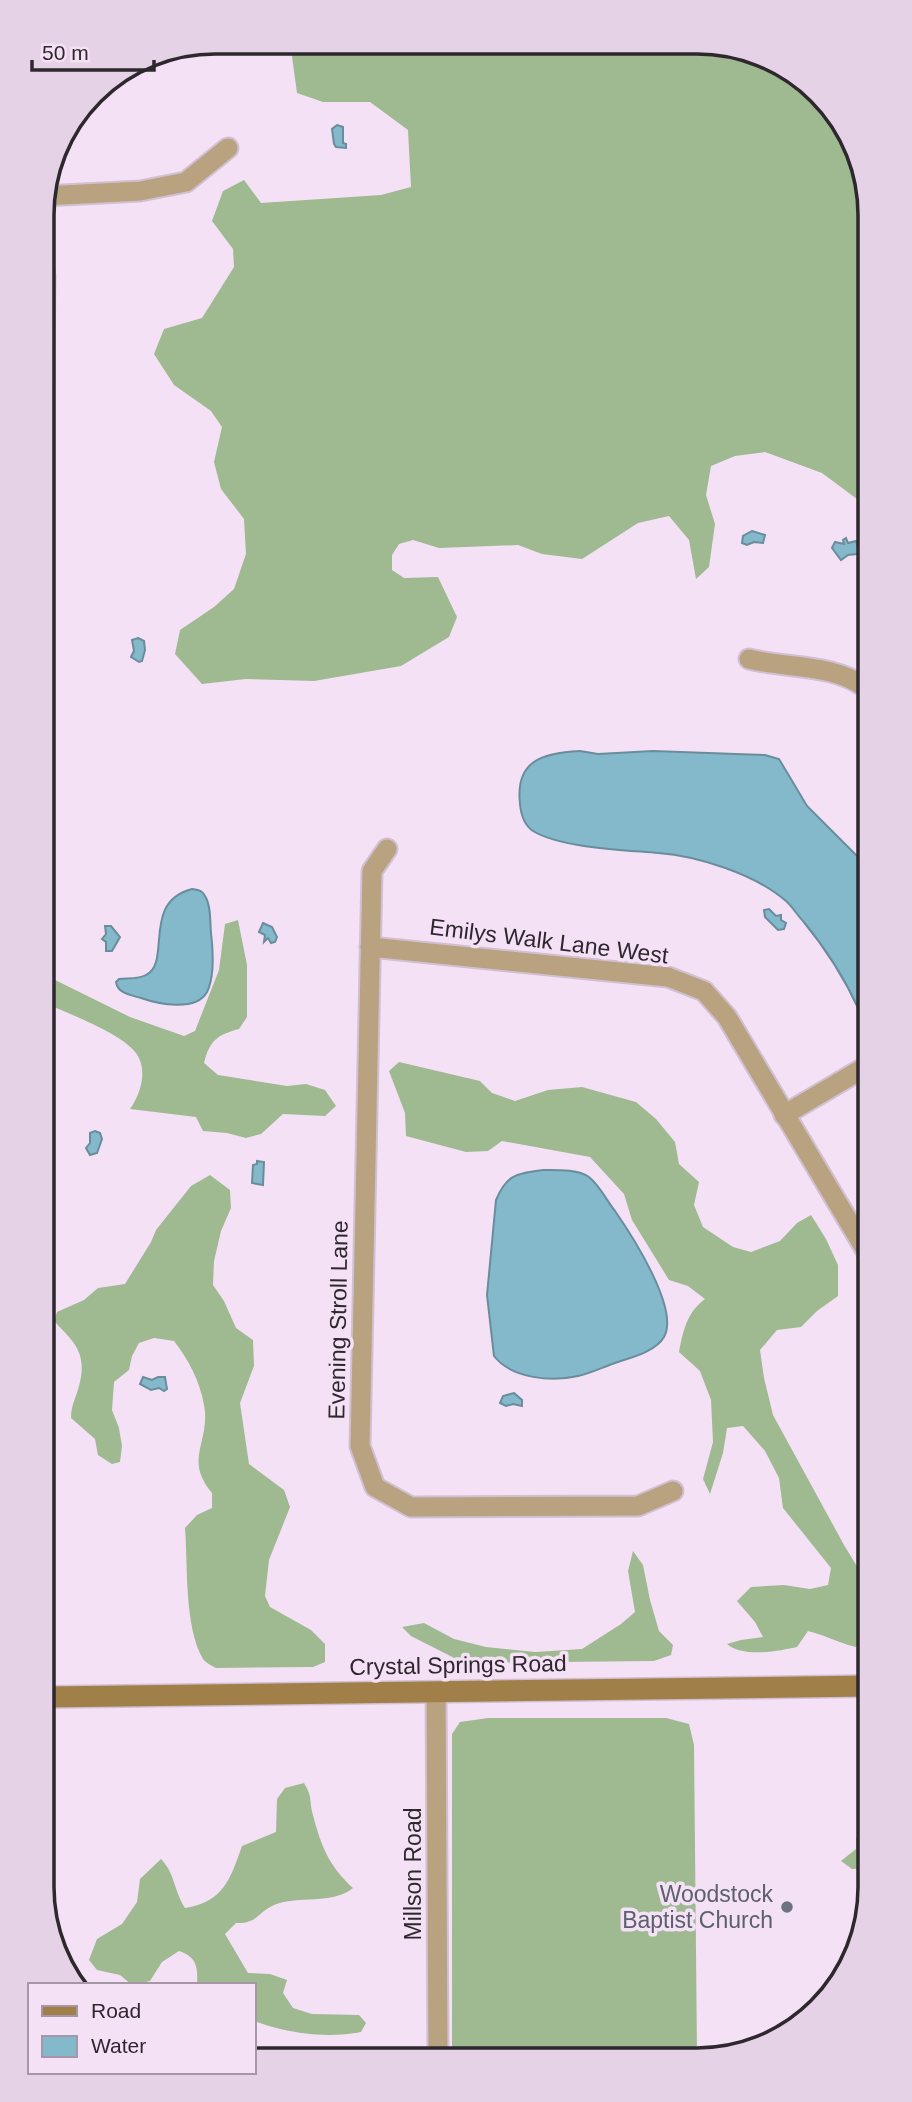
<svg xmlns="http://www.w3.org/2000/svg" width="912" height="2102" viewBox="0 0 912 2102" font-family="Arial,sans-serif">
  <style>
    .forest { fill: #9fb991 }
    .water { fill: #83b9cb; stroke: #6a8d9c; stroke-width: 2 }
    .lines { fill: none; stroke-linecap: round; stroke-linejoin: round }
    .street-casing { stroke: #d1c0d2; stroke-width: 23 }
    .secondary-casing { stroke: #d1c0d2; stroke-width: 24 }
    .street { stroke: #b9a27f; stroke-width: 19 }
    .secondary { stroke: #a17f49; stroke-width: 21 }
    .worship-dot { fill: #6b7280; stroke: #f5e1f6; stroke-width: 2.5 }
    .labels { text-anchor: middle; stroke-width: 7; stroke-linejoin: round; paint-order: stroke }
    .street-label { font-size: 23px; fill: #2e272e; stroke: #f5e1f6 }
    .worship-label { font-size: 23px; fill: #5b616d; stroke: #f5e1f6; text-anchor: end }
    .rim { fill: none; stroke: #2e272e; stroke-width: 3.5 }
  </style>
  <rect width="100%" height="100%" fill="#f5e1f6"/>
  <g class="forest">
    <path d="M290,42L730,45L811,85L864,171L865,505L822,473L765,452L735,456L711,466L706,495L715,524L709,567L696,579L689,540L669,516L638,523L582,559L542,554L518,545L439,548L413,540L399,544L392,555V570L404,578L438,577L457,617L449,637L401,666L314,681L246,679L202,684L175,654L180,630L214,607L234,589L246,554L244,519L221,489L214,462L222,427L211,411L174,385L154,354L164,329L202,318L234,267L233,249L212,221L223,191L244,180L261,203L381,195L411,187L408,130L370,102H323L297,93Z"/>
    <path d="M238,920L247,965V1017L239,1029C217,1035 210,1040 204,1063L218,1075L287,1086L306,1084L325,1090L336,1106L325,1116L283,1114L261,1134L246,1138L227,1133L203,1131L196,1117L130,1109C141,1093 148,1070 136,1053C121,1033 69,1014 45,1003V975L130,1017L184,1036L195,1031L219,970L225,924Z"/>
    <path d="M399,1062L480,1081L492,1093L515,1101L548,1090L582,1087L636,1102L656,1119L675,1142L679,1164L699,1182L694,1205L703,1227L733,1247L751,1252L780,1241L797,1223L811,1215L826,1239L838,1265V1296L817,1311L801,1327L777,1330L760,1350L764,1378L773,1415L844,1545L869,1586V1649C848,1648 829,1636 808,1631L797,1647C779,1651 743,1658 727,1644L741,1640L763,1637L755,1622L737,1601L751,1587L784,1585L810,1589L828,1585L831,1568L783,1508L779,1478L765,1451L743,1426L727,1428L723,1453L710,1494L703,1479L713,1442L711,1400L700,1371L679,1352C683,1331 687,1312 705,1299L688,1286L669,1280L632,1220L624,1194L590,1157L502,1141L488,1151L466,1152L406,1136L405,1113L389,1071Z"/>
    <path d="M210,1175L230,1190L231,1208L221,1231L214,1261L213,1285L224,1301L236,1328L253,1340L254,1366L240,1403L249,1464L284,1490L290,1507L269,1560L265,1596L270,1607L311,1630L325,1644V1662L313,1667L216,1668C212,1666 206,1663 203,1659C184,1626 188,1566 185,1528L197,1515L212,1508V1493C183,1459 211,1442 204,1405C200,1381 188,1359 174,1341L154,1338L139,1343L132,1356L129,1370L114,1382L112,1410L119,1428L122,1446L120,1462L112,1464L98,1455L95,1439L71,1418C71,1405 76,1398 79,1386C88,1353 74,1342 54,1321L57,1312L84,1300L98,1288L125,1284L151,1242L156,1230L191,1186Z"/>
    <path d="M633,1551L643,1565L650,1600L659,1631L673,1645L671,1655L654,1661L464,1663L411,1636L402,1627L424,1623L454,1639L486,1647L535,1652L582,1649L621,1624L635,1612L628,1571Z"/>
    <path d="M488,1718H666L689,1724L694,1745L697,2054L452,2056V1734L460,1722Z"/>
    <path d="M304,1783C313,1798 309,1801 313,1815C321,1846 329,1866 353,1888C332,1905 299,1895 274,1905C258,1912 257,1924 236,1923L225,1934L248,1973L270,1974L287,1980L283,1993L293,2008L312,2014L359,2015L366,2023L361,2032C326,2039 287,2033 254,2021V1985H197C198,1967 197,1957 179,1951L162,1962L150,1981L132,1985L120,1975L97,1970L89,1960L97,1939L122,1924L137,1902L140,1879L161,1859C176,1875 173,1889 185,1908C223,1902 230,1880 242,1846L276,1832L277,1799L285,1788Z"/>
    <path d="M869,1836L870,1868L852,1869L841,1861L856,1849V1837Z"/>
  </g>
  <g class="water">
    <path d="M337,125L343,127V143L346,144V148L336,147L334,144L332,129Z"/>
    <path d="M752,531L765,535L763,543L754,542L747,545L742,543L743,536Z"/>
    <path d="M846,538L848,543L856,541L859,550L857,554L848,555L841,560L832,548L835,542L844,544L843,540Z"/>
    <path d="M138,638L144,641L145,650L142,661L139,662L131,657L134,651L132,640Z"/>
    <path d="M580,751L598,754L653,751L765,755L779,759L807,806L866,865L867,1015L859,1010C844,977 826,949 803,921C797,915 792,906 786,901C755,874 698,856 658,853C625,850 561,848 533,831C524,825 521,815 520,804C515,760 543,753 580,751Z"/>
    <path d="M192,889C198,890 202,890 205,896C211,905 210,922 211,933C213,950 215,976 207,992C196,1012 158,1004 141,998C131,995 118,994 116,982L119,979C128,978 139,979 146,975C172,962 141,902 192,889Z"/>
    <path d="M769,909L776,916L781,915V920L786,923L784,929L778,930L765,917L764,910Z"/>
    <path d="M263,923L272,927L277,937L275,942L271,943L268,938L264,942L265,935L259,932Z"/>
    <path d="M105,926H111L120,937L112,951H106V942L102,939L106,934Z"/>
    <path d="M95,1131L100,1133L102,1139L97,1153L90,1155L86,1148L90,1143V1133Z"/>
    <path d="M257,1161L264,1162L263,1185L252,1183L253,1165L257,1164Z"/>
    <path d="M543,1170C557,1170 578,1169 589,1177C601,1187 606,1200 615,1211C631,1234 680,1309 664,1337C656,1351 633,1357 618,1362C605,1366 592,1373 578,1376C552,1382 512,1379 494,1356L487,1295L496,1200C507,1174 516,1174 543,1170Z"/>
    <path d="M143,1377L152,1380L158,1377H165L167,1389L164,1391L159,1388L151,1390L140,1384Z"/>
    <path d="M514,1393L522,1400V1406L513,1404L506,1406L500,1403L503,1396Z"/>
  </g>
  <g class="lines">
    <defs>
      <g id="street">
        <path d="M44,196L140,191L186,182L228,148"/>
        <path d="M43,260L45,277L43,427"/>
        <path d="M749,659C788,669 832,663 866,688"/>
        <path d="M387,849L372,871L360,1446L375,1487L411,1507L638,1506L673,1491"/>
        <path d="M370,947L668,977L704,991L727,1017L868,1254"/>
        <path d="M784,1115L867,1066"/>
        <path d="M436,1692L438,2056"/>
      </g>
      <path id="secondary" d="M47,1697L869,1686"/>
    </defs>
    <use href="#street" class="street-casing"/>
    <use href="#secondary" class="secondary-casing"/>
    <use href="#street" class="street"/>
    <use href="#secondary" class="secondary"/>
  </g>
  <circle class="worship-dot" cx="787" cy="1907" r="7"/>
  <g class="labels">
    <g class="street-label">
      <text transform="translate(549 941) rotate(7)" y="8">Emilys Walk Lane West</text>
      <text transform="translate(338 1320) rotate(-89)" y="8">Evening Stroll Lane</text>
      <text transform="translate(458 1665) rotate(-1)" y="8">Crystal Springs Road</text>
      <text transform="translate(413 1874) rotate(-90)" y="8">Millson Road</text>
    </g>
    <g class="worship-label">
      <text x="773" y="1902">Woodstock<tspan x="773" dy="26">Baptist Church</tspan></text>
    </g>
  </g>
  <path d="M0 0H912V2102H0ZM215 54H697A161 161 0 0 1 858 215V1887A161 161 0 0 1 697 2048H215A161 161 0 0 1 54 1887V215A161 161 0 0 1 215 54Z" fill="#e5d2e6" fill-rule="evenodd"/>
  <path class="rim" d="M215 54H697A161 161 0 0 1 858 215V1887A161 161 0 0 1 697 2048H215A161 161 0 0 1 54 1887V215A161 161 0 0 1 215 54Z"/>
  <rect x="28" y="1983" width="228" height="91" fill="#f5e1f6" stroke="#a597a6" stroke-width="2"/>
  <rect x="42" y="2006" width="35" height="10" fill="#a17f49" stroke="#a597a6" stroke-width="2"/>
  <text x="91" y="2018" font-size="21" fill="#2e272e">Road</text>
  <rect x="42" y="2036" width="35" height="21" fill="#83b9cb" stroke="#a597a6" stroke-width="2"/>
  <text x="91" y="2053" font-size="21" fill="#2e272e">Water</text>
  <path d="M32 60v10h122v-10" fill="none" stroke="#2e272e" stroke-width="3.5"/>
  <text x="42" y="60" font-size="21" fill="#2e272e" stroke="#f5e1f6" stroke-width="5" paint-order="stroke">50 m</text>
</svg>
